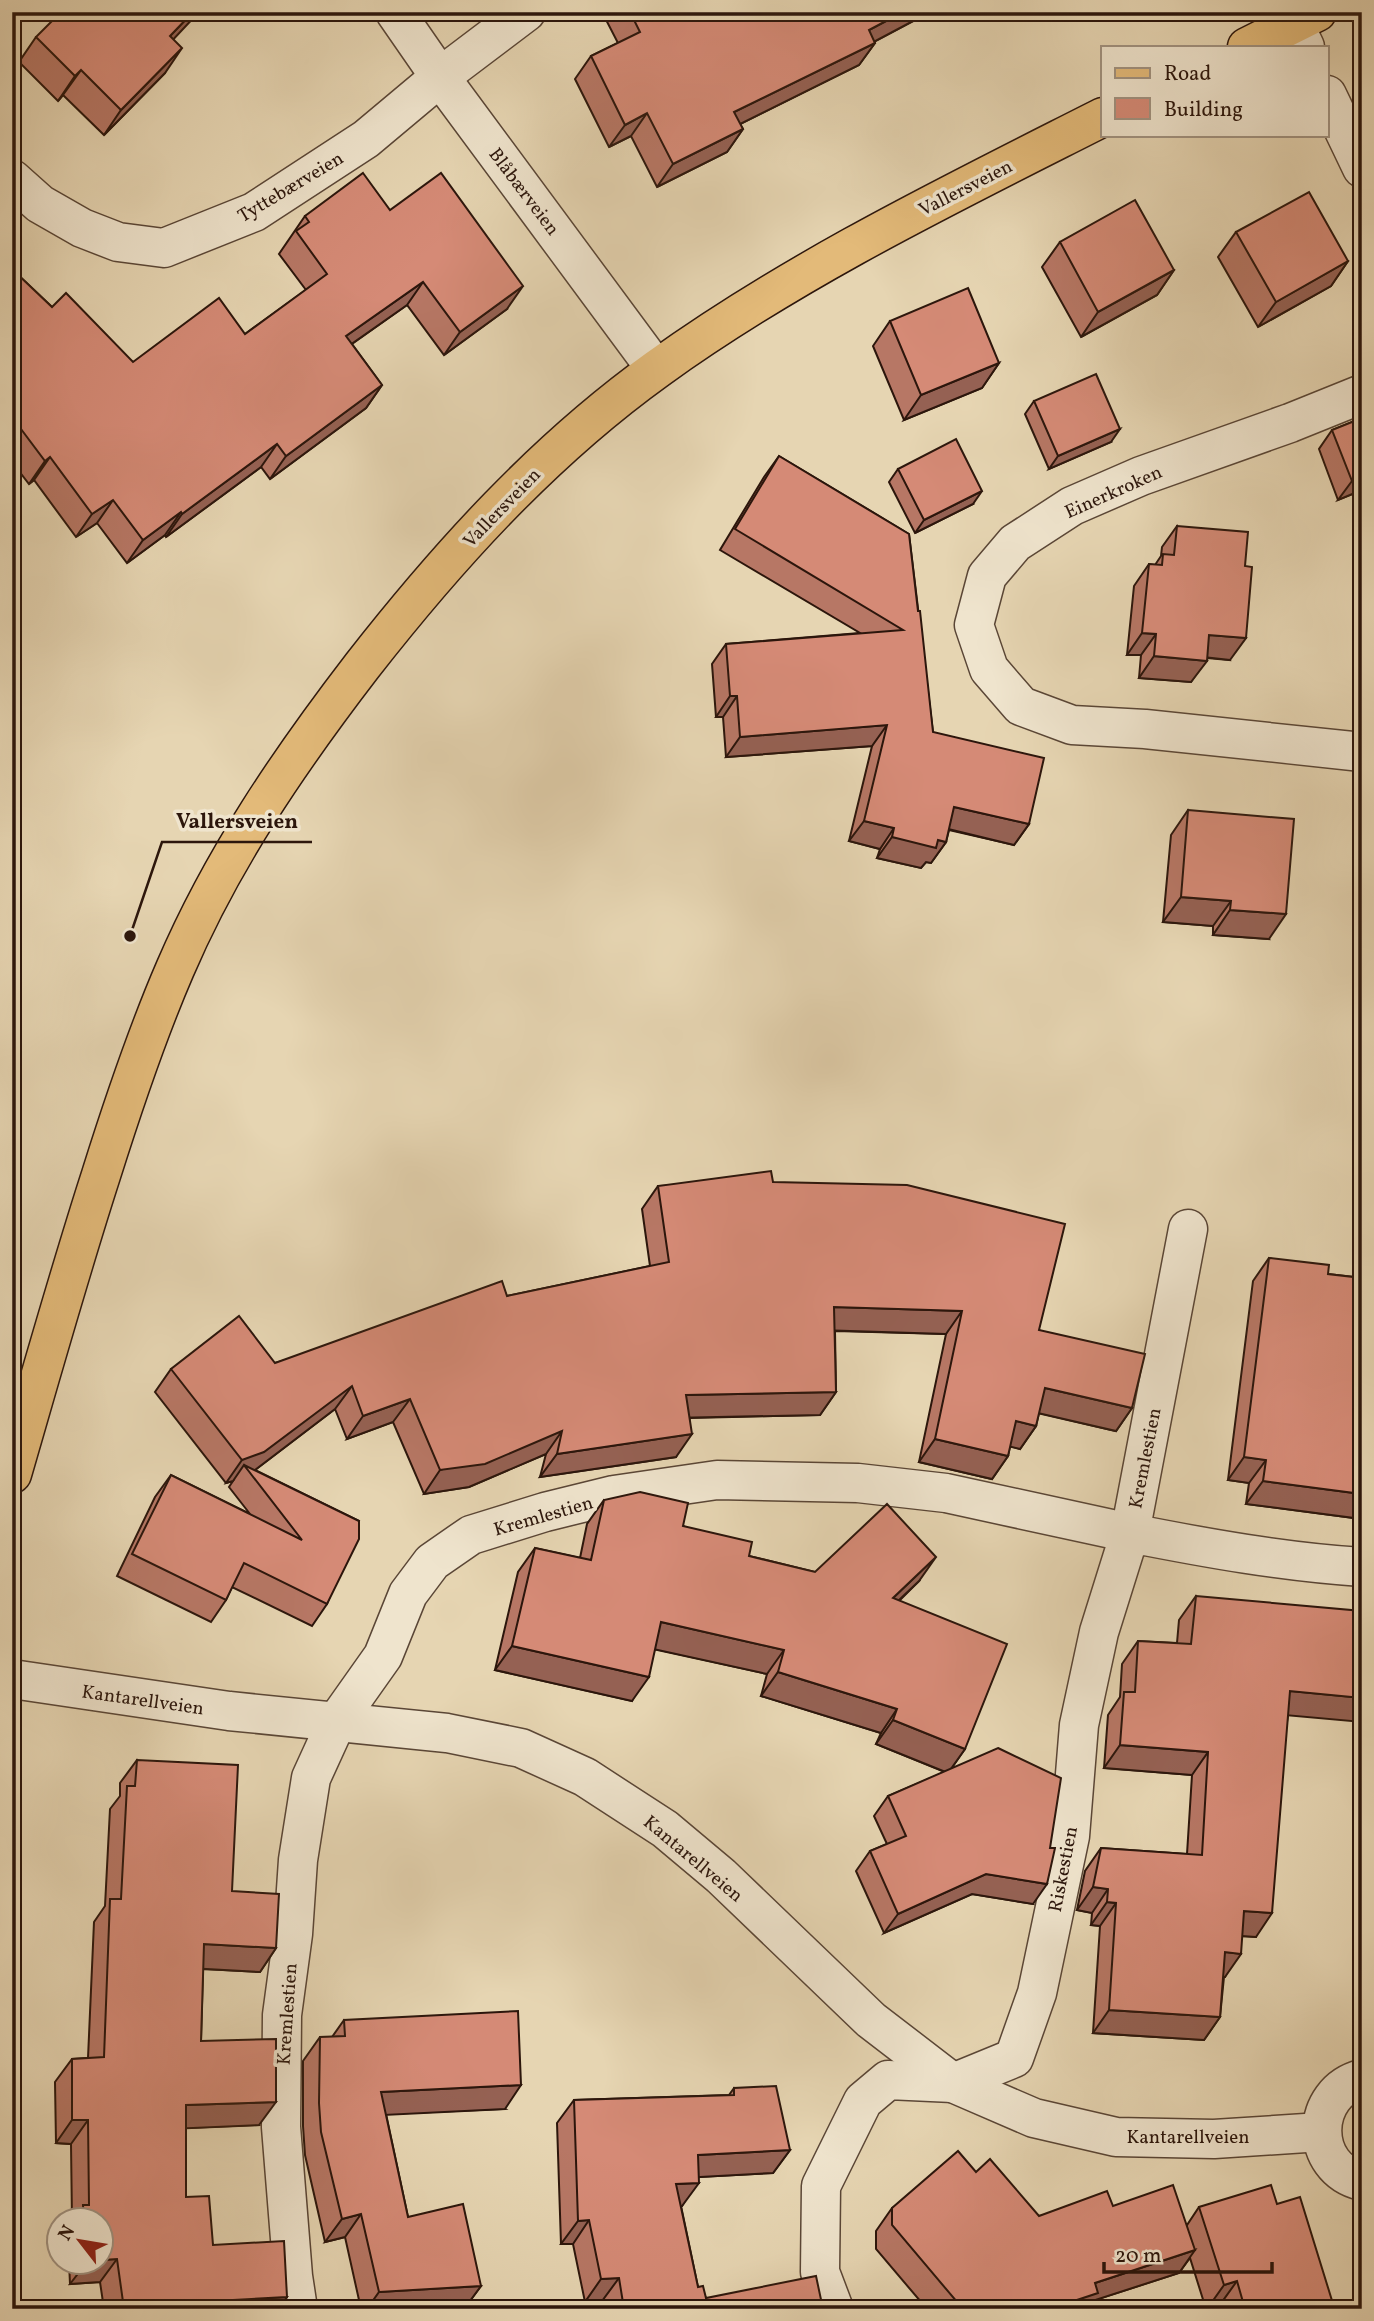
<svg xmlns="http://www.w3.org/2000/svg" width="1374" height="2321" viewBox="0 0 1374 2321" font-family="Vollkorn,serif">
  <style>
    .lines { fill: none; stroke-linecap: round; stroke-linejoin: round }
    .minor-casing { stroke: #5a4636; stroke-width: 41 }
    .major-casing { stroke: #2c160c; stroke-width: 41 }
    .minor { stroke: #efe4cd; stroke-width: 38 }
    .major { stroke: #e3ba79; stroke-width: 38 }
    .wall { fill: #b77765; stroke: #2c160c; stroke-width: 2 }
    .shaded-wall { fill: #956153; stroke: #2c160c; stroke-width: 2 }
    .building { fill: #d58a76; stroke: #2c160c; stroke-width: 2 }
    .labels { text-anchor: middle; stroke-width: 7; stroke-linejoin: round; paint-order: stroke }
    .street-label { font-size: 19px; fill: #2c160c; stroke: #efe4cd }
    .leader { fill: none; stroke: #2c160c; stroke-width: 2.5 }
    .callout-dot { fill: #2c160c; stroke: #efe4cd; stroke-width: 2.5 }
    .callout-label { font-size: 21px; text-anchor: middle; font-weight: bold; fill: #2c160c; stroke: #efe4cd; stroke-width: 7; stroke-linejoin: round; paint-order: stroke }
  </style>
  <rect width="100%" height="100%" fill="#e6d5b2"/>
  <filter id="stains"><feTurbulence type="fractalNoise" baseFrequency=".00286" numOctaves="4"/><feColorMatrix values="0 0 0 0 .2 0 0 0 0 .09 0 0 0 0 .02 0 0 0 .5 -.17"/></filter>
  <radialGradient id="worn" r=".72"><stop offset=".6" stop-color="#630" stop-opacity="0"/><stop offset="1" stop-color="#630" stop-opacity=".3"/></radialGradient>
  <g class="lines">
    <defs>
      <g id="minor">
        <path d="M395,12L440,77L656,369"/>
        <path d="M1294,24L1305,47"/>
        <path d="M1327,95L1362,168"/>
        <path d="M12,179L40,204L82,228L118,242L164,248L254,212L366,139L440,77L526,12"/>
        <path d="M1362,394L1290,423L1141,476L1072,506L1015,543L987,576L974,625L989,669L1021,706L1072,725L1145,729L1362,752"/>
        <path d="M12,1679L229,1711L447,1733L521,1748L585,1777L665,1829L721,1876L871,2020L953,2083L1034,2118L1116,2137L1214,2139L1321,2132"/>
        <path d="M1362,2079C1310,2092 1308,2168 1362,2181"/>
        <path d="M298,2309L293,2276L281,2127L282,2015L293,1934L298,1860L311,1778L337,1721L383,1656L408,1594L432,1562L471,1535L545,1512L614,1495L717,1480L858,1483L946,1493L1130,1533L1188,1229"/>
        <path d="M834,2309L820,2272L821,2186L863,2101L888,2080L953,2083L1014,2058L1037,1993L1070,1836L1079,1725L1099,1632L1130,1533C1206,1548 1284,1562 1362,1567"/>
      </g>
      <g id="major">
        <path d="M1247,47L1317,12"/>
        <path d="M12,1474C41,1374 69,1274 101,1175C123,1105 146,1036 175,969C222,859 289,761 362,666C448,556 543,451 657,369C796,269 951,194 1103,117"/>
      </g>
    </defs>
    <use href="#minor" class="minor-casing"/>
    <use href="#major" class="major-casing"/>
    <use href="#minor" class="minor"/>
    <use href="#major" class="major"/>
  </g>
  <g class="wall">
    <path d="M602,12H930L875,41V43L859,65L740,124L743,129L727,152L657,187L631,136L609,147L575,79L591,56L618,43Z"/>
    <path d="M36,37L173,39L165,73L104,135L63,95L58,101L19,62Z"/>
    <path d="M390,210L507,309L444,355L407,305L352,344L382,385L366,408L270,479L261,467L166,537L165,535L127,563L97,523L76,537L34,480L29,484L12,462V269L52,307L133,362L245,334L306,290L279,254L305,216Z"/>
    <path d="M1236,232L1348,261L1331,286L1258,327L1218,257Z"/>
    <path d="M1060,242L1174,270L1157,295L1081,337L1042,267Z"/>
    <path d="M890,321L999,363L982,388L904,420L873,346Z"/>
    <path d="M1034,401L1111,442L1049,469L1025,414Z"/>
    <path d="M1362,418V490L1338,500L1319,449L1332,430Z"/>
    <path d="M779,456L909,534L933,732L1029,824L1014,845L949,830L946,842L931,863L926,862L921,868L877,858L880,849L849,841L872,746L726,757L723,717H716L712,664L726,644L860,633L720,550L764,477Z"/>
    <path d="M898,469L973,504L915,533L889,482Z"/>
    <path d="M1177,526L1230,660L1207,658L1191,682L1139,678L1141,655H1127L1134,586L1149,564L1155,565L1161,556L1162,547Z"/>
    <path d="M1188,810L1269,939L1213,935V926L1163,922L1171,835Z"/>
    <path d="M773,1182L1039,1330L1132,1408L1116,1431L1039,1413L1036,1426L1020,1449L1010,1446L1008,1456L992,1479L919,1462L946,1334L835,1331L836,1392L820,1415L690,1418L676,1457L540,1477L546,1454L469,1487L424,1494L393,1422L347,1439L335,1409L255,1470L359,1521L327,1604L312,1626L232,1587L226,1600L211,1622L117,1576L155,1497L171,1475L250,1514L229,1487L233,1481L226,1483L155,1392L171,1369L275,1363L507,1296L650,1266L642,1209L658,1186Z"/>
    <path d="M1269,1258L1328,1274L1362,1278V1519L1246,1504L1249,1483L1228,1480L1253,1281Z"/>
    <path d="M604,1500L683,1526L749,1556L815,1572L919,1581L899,1601L965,1749L951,1769L1033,1904L972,1894L884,1933L856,1871L870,1851L887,1844L874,1816L888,1796L945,1772L876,1744L881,1733L761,1696L767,1674L655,1649L632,1701L495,1670L518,1572L535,1548L580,1558L587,1524Z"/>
    <path d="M1196,1596L1288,1715L1256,1937L1242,1936L1225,1977H1224L1220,2017L1204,2040L1093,2033L1100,1926L1091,1925L1092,1913L1077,1910L1085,1871L1101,1848L1187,1854L1192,1775L1104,1768L1108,1715L1120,1697L1122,1664L1138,1641L1177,1643L1179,1620Z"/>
    <path d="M137,1760L232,1891L276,1948L260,1972L203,1969L201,2041L259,2125L186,2128V2197L213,2245L287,2297L279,2309H104L100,2282L70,2284L69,2262H102V2220H72L71,2144L56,2143L55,2082L72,2059L88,2058L94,1922L105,1906L110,1809L120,1796V1783Z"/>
    <path d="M344,2020L505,2109L386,2114L408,2217L481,2286L464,2309H361L345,2237L325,2242L305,2155L303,2126V2061L320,2037H332Z"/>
    <path d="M734,2088L790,2150L773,2173L699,2177L682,2206H681L698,2287L706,2298L823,2309H604L602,2301L585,2302L573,2244H561L557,2123L574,2100L729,2095Z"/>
    <path d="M976,2172L1039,2216L1113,2206L1187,2225L1199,2207L1277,2204L1334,2307L1362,2309H1220L1219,2306L1210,2309H1206L1190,2258L1179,2273L1092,2301L1087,2309H927L876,2249V2231L892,2208Z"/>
  </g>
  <g class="shaded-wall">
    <path d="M193,12H199L153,61L170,36Z"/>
    <path d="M903,12H930L853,53L869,30Z"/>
    <path d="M875,43L859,65L718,135L734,112Z"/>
    <path d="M182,48L165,73L104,135L121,110Z"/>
    <path d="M81,70L63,95L58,101L75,76Z"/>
    <path d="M647,113L631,136L609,147L625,125Z"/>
    <path d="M743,129L727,152L657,187L673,164Z"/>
    <path d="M1348,261L1331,286L1258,327L1276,302Z"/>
    <path d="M1174,270L1157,295L1081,337L1098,312Z"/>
    <path d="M423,282L407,305L330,359L346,336Z"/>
    <path d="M523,286L507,309L444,355L460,332Z"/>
    <path d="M999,363L982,388L904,420L921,395Z"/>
    <path d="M382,385L366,408L270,479L286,456Z"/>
    <path d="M1120,429L1111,442L1049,469L1058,456Z"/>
    <path d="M277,444L261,467L166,537L182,514Z"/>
    <path d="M50,457L34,480L29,484L45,461Z"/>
    <path d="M1362,477V490L1338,500L1352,481Z"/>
    <path d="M982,491L973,504L915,533L924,520Z"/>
    <path d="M113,500L97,523L76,537L92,514Z"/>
    <path d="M181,512L165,535L127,563L143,540Z"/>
    <path d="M1142,633L1156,634L1141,655H1127Z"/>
    <path d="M1209,635L1246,638L1230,660L1194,656Z"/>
    <path d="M1154,656L1207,661L1191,682L1139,678Z"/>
    <path d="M730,696H737L723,717H716Z"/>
    <path d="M887,725L872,746L726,757L740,737Z"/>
    <path d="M954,807L1029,824L1014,845L940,827Z"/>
    <path d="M864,821L894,828L880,849L849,841Z"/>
    <path d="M892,837L938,840L946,842L931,863L926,862L921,868L877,858Z"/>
    <path d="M1181,897L1231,901L1213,926L1163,922Z"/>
    <path d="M1230,910L1286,914L1269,939L1213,935Z"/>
    <path d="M834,1307L962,1311L946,1334L818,1330Z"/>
    <path d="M352,1386L335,1409L251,1473L244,1465L233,1481L226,1483L242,1460Z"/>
    <path d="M1045,1388L1132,1408L1116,1431L1029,1411Z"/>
    <path d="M836,1392L820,1415L670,1418L686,1395Z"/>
    <path d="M410,1399L393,1422L347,1439L363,1416Z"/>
    <path d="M1016,1421L1036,1426L1020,1449L999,1444Z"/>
    <path d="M562,1431L546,1454L469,1487L424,1494L440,1470Z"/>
    <path d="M692,1434L676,1457L540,1477L557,1454Z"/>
    <path d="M935,1439L1008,1456L992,1479L919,1462Z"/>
    <path d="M1244,1457L1266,1460L1249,1483L1228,1480Z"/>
    <path d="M1263,1481L1362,1494V1519L1246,1504Z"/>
    <path d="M936,1557L919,1581L876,1622L893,1598Z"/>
    <path d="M661,1622L784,1650L767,1674L644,1647Z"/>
    <path d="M512,1646L649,1677L632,1701L495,1670Z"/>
    <path d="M778,1672L897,1709L881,1733L761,1696Z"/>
    <path d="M1290,1691L1362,1698V1722L1273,1714Z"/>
    <path d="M893,1720L965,1749L948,1773L876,1744Z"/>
    <path d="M1120,1745L1208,1752L1192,1775L1104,1768Z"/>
    <path d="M986,1874L1047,1884L1033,1904L972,1894L884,1933L898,1914Z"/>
    <path d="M1093,1887L1108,1889L1092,1913L1077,1910Z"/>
    <path d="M1107,1902L1116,1903L1100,1926L1091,1925Z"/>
    <path d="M1244,1911L1272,1913L1256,1937L1227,1935Z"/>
    <path d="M204,1944L276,1948L260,1972L188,1968Z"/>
    <path d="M1225,1952L1241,1954L1225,1977L1209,1976Z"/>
    <path d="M1109,2010L1220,2017L1204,2040L1093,2033Z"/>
    <path d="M521,2085L505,2109L364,2116L381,2092Z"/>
    <path d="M276,2102L259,2125L170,2129L186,2105Z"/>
    <path d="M72,2120H88L71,2144L56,2143Z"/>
    <path d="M790,2150L773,2173L682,2178L698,2155Z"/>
    <path d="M699,2183L682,2206L660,2207L676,2184Z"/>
    <path d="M361,2214L345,2237L325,2242L342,2219Z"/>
    <path d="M589,2220L573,2244H561L578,2221Z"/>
    <path d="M1195,2250L1179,2273L1092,2301L1087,2309H1068L1074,2301L1095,2283Z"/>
    <path d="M117,2259L100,2282L70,2284L87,2262H102V2260Z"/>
    <path d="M619,2278L602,2301L585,2302L601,2279Z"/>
    <path d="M1237,2281L1219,2306L1207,2309L1224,2285Z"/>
    <path d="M481,2286L464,2309H367L379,2292Z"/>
    <path d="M287,2297L279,2309H227L234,2300Z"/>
  </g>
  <g class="building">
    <path d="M61,12H193L170,36L182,48L121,110L81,70L75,76L36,37Z"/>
    <path d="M630,12H903L869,30L875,43L734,112L743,129L673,164L647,113L625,125L591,56L640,32Z"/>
    <path d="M363,173L390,210L441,173L523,286L460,332L423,282L346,336L382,385L286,456L277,444L182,514L181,512L143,540L113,500L92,514L50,457L45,461L12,417V269L52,307L66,293L133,362L219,298L245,334L327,274L296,231L309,222L305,216Z"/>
    <path d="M1309,192L1348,261L1276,302L1236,232Z"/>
    <path d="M1135,200L1174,270L1098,312L1060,242Z"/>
    <path d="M968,288L999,363L921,395L890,321Z"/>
    <path d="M1096,374L1120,429L1058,456L1034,401Z"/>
    <path d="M1362,418V477L1352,481L1332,430Z"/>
    <path d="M956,439L982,491L924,520L898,469Z"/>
    <path d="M779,456L909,534L918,611H920L933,732L1044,758L1029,824L954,807L946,842L938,840L936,848L892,837L894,828L864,821L887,725L740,737L737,696H730L726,644L903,630L735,529Z"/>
    <path d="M1177,526L1248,532L1245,566L1252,567L1246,638L1209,635L1207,661L1154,656L1156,634L1142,633L1149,564L1162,565L1163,554L1174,555Z"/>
    <path d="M1188,810L1294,819L1286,914L1230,910L1231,901L1181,897Z"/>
    <path d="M771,1171L773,1182L907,1185L1065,1224L1039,1330L1145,1354L1132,1408L1045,1388L1036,1426L1016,1421L1008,1456L935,1439L962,1311L834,1307L836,1392L686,1395L692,1434L557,1454L562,1431L485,1464L440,1470L410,1399L363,1416L352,1386L264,1452L242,1460L171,1369L239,1316L275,1363L502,1281L507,1296L669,1262L658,1186Z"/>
    <path d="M1269,1258L1329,1265L1328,1274L1362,1278V1494L1263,1481L1266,1460L1244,1457Z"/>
    <path d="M244,1465L359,1521V1539L327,1604L244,1563L226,1600L132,1554L171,1475L302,1540Z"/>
    <path d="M640,1492L688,1503L683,1526L752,1542L749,1556L815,1572L887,1504L936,1557L893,1598L1007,1644L965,1749L893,1720L897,1709L778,1672L784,1650L661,1622L649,1677L512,1646L535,1548L591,1560L604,1500Z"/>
    <path d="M1196,1596L1362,1611V1698L1290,1691L1272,1913L1244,1911L1241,1954L1225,1952L1220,2017L1109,2010L1116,1903L1107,1902L1108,1889L1093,1887L1101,1848L1202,1855L1208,1752L1120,1745L1124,1692H1135L1138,1641L1191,1644Z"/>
    <path d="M998,1748L1061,1778L1050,1848H1055L1047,1884L986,1874L898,1914L870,1851L906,1836L888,1796Z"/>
    <path d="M137,1760L238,1765L232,1891L279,1894L276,1948L204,1944L201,2041L276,2039V2102L186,2105V2197L209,2196L213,2245L284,2241L287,2297L234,2300L235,2309H124L117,2259L102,2260V2220H84L83,2205H89L88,2120H72V2059L104,2057L110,1899H121L127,1786H135Z"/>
    <path d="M518,2011L521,2085L381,2092L408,2217L463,2204L481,2286L379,2292L361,2214L342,2219L321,2132L319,2103L320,2037L345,2036L344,2020Z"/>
    <path d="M776,2086L790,2150L698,2155L699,2183L676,2184L698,2287L703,2286L706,2298L816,2276L823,2309H624L619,2278L601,2279L589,2220L578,2221L574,2100L734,2095V2088Z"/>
    <path d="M958,2151L976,2172L990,2159L1039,2216L1107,2191L1113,2206L1173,2185L1195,2250L1095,2283L1098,2293L1074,2301L1076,2309H963L892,2225V2208Z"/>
    <path d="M1271,2185L1277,2204L1300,2197L1334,2307L1362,2299V2309H1245L1237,2281L1224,2285L1199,2207Z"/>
  </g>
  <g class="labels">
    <g class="street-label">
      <text transform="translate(290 186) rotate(-31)" y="7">Tyttebærveien</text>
      <text transform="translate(965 187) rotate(-27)" y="7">Vallersveien</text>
      <text transform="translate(525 191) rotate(53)" y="7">Blåbærveien</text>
      <text transform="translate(1113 491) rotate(-24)" y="7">Einerkroken</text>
      <text transform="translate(501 507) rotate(-46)" y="7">Vallersveien</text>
      <text transform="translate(1144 1458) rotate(-79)" y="7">Kremlestien</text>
      <text transform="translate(543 1515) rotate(-16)" y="7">Kremlestien</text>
      <text transform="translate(143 1699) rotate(8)" y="7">Kantarellveien</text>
      <text transform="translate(694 1858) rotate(40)" y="7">Kantarellveien</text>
      <text transform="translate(1062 1869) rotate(-79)" y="7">Riskestien</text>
      <text transform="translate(286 2014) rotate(-86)" y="7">Kremlestien</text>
      <text x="1188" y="2143">Kantarellveien</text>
    </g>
  </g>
  <path class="leader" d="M130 936L162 842H312"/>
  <circle class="callout-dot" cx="130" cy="936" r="7"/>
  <g class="callout-label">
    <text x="237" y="828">Vallersveien</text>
  </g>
  <rect width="1374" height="2321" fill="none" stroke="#e6d5b2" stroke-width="42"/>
  <rect x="14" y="14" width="1346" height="2293" fill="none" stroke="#2c160c" stroke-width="3.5"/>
  <rect x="21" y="21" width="1332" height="2279" fill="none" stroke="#2c160c" stroke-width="2"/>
  <rect x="1101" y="46" width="228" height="91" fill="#efe4cd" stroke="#a19280" stroke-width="2"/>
  <rect x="1115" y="68" width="35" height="10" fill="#e3ba79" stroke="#a19280" stroke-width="2"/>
  <text x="1164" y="80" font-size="21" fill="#2c160c">Road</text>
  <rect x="1115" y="98" width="35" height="21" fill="#d58a76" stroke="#a19280" stroke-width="2"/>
  <text x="1164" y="116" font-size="21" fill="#2c160c">Building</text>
  <g transform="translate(80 2241) rotate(301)"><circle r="33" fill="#efe4cd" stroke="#a19280" stroke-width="2"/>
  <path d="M0-5L12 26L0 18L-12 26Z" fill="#8f2418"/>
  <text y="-10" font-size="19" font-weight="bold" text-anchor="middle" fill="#2c160c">N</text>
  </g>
  <path d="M1104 2262v10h168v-10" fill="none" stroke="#2c160c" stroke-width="3.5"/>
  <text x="1115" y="2262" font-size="21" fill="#2c160c" stroke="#efe4cd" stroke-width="5" paint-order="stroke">20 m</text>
  <rect width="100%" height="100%" filter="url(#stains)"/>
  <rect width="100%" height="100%" fill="url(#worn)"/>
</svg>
